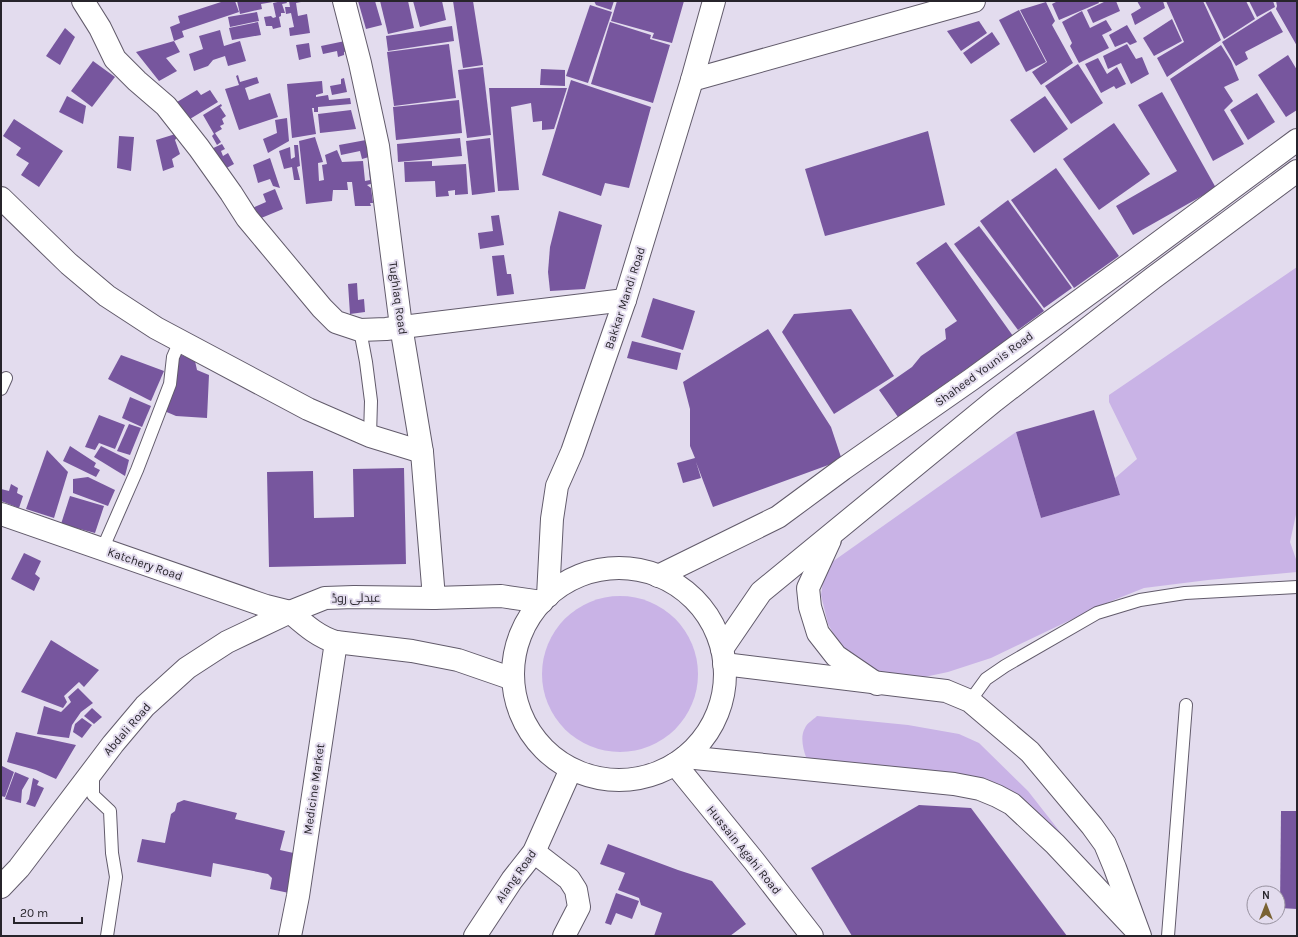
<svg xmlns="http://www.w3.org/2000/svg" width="1298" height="937" viewBox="0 0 1298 937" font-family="Karla,Cairo,sans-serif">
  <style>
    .green { fill: #c9b3e6 }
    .building { fill: #77569e }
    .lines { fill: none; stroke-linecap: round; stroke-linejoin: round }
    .service-casing { stroke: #625b6b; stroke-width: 14 }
    .minor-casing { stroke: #625b6b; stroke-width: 24 }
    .tertiary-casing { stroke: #625b6b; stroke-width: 24 }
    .secondary-casing { stroke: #625b6b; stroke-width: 24 }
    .primary-casing { stroke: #625b6b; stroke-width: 24 }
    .service { stroke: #fff; stroke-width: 12 }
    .minor { stroke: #fff; stroke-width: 22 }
    .tertiary { stroke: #fff; stroke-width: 22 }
    .secondary { stroke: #fff; stroke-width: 22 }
    .primary { stroke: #fff; stroke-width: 22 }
    .labels { text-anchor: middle; stroke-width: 4; stroke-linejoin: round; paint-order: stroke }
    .street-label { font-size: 12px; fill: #27242b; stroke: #e3dcee }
  </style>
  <rect width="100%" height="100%" fill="#e3dcee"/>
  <g class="green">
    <path d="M1297,267V510L1290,542L1297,562V572L1208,580L1144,588L1104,604L991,658L948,672L915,679L883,675L841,647L828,624L821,595L825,567L1016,432L1041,518L1120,495L1115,478L1137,459L1109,402V395Z"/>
    <circle cx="620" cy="674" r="78"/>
    <path d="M817,716L908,725L959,734L979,743L1028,791L1100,883L1027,807L811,759L806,757C803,749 800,736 805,728C807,723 813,720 817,716Z"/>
  </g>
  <g class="building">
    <path d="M220,1H235L239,12L182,31L184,37L174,41L170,27L180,23L178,16L221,2Z"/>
    <path d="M237,1H273V2L261,4L262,9L240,14Z"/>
    <path d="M282,1H286L287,3L282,4L285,13H281V16L279,17L281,27L273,29L272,26H266L264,17L271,16L273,18L276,17L273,3Z"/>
    <path d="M289,1H301V2L296,3L298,16L307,14L310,33L290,36L289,28L294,27L291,13L286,14L285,7H290Z"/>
    <path d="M358,1H375L382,25L366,29Z"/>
    <path d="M380,1H408L414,28L388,34Z"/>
    <path d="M413,1H442L446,20L420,27Z"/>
    <path d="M453,1H473L483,65L463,68Z"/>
    <path d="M594,1H614L611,10L596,5Z"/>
    <path d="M617,1H684L672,43L652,38L654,33L611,21Z"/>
    <path d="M1058,1H1098L1099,3L1059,20L1052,4Z"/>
    <path d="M1106,1H1116L1120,11L1093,23L1087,10Z"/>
    <path d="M1137,1H1163L1165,8L1135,25L1131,14L1141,8Z"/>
    <path d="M1166,1H1203L1221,40L1167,77L1157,58L1184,42Z"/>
    <path d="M1205,1H1246L1255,19L1224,39Z"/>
    <path d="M1249,1H1273L1275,7L1257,17Z"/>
    <path d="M1276,1H1297V46L1276,9L1277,6Z"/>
    <path d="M1046,2L1055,21L1052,25L1073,63L1041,85L1032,72L1047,62L1020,10Z"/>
    <path d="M590,5L612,12L588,83L566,76Z"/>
    <path d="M1019,10L1046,62L1026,72L999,20Z"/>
    <path d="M1082,11L1090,28L1106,20L1112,30L1102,35L1109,48L1079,63L1070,46L1072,43L1062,22Z"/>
    <path d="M1271,11L1283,32L1245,52L1248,59L1236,66L1222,42Z"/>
    <path d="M257,12L259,21L230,27L228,17Z"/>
    <path d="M1172,19L1182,41L1154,56L1143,38Z"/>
    <path d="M979,21L987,33L961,51L947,31Z"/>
    <path d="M258,22L261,35L232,40L229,28Z"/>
    <path d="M610,22L651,35L650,39L670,45L653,103L591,84Z"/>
    <path d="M1127,25L1137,42L1130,45L1127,42L1115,47L1109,35Z"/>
    <path d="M452,26L454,41L388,51L386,36Z"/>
    <path d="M65,28L75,37L60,65L46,56Z"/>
    <path d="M220,30L224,46L240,41L246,61L228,66L225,56L213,60L208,66L194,71L189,54L203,49L199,36Z"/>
    <path d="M992,32L1000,44L971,64L963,53Z"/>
    <path d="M174,41L180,52L166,58L177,71L159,81L136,52Z"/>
    <path d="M345,41L347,51L344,52V55L338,57L337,51L323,54L321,46Z"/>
    <path d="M309,43L311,57L299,60L296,45Z"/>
    <path d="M449,44L456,98L394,106L387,52Z"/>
    <path d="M1127,44L1136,59L1142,57L1149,74L1131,84L1121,63L1108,69L1103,56Z"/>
    <path d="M1221,45L1231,61L1239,80L1224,87L1233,101L1224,110L1244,144L1213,161L1170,79Z"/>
    <path d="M1288,55L1297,70V110L1286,117L1258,75Z"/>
    <path d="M1098,58L1107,74L1117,67L1126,84L1116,89L1114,86L1101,93L1085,64Z"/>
    <path d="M93,61L115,77L92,107L71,91Z"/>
    <path d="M1078,64L1103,103L1071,124L1045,86Z"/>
    <path d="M483,67L491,135L467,138L458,70Z"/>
    <path d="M541,69L565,70V86L540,85Z"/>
    <path d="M238,75L240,82L257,77L259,83L245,88L249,100L270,93L278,117L239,130L225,89L239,85L236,76Z"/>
    <path d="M344,78L347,92L332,95L330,86L341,84V79Z"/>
    <path d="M571,80L651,107L629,188L605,183L601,196L542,175Z"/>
    <path d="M322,81L323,93L316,95V97L328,95L329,100L350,98L351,104L318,107V112H314V108H312L316,134L292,138L287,84Z"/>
    <path d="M489,88H567L554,129L542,130V121L533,122L531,103L511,107L519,190L498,191Z"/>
    <path d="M197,90L201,95L210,90L218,102L185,122L182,110L177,102Z"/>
    <path d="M1162,92L1216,188L1133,235L1116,206L1177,171L1138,105Z"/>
    <path d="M1257,93L1275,122L1248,140L1230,110Z"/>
    <path d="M67,96L86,106L83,124L59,112Z"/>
    <path d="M1045,96L1068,129L1034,153L1010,120Z"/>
    <path d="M459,100L462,133L396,140L393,107Z"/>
    <path d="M221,104L222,106L220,107L226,116L222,119L224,124L220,126L222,129L215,133L221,142L217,145L212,136L214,134L203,115Z"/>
    <path d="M351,110L356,129L320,133L318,114Z"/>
    <path d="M287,118L289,141L268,153L263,139L277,133L275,120Z"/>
    <path d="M14,119L63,151L39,187L21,175L29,163L16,155L21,148L3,136Z"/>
    <path d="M1114,123L1150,174L1099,210L1063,159Z"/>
    <path d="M928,131L945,205L825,236L805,169Z"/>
    <path d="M182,132L175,140L180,154L172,159L174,167L163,171L156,140Z"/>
    <path d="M119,136L134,137L131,171L117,168Z"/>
    <path d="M315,137L323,162L318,163L319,181L324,180L322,165L327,164L325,155L337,150L342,162L363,161L365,181L370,180L368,162L373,160L374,183L367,185L371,188L373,203H370L371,206H355L352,182H347L348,190H333L332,201L306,204L299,141Z"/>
    <path d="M460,138L462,156L398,162L397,144Z"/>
    <path d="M490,138L495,192L472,195L466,141Z"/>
    <path d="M366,140L369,157L362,159L360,151L341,155L339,145Z"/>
    <path d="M222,144L225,149L221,151L223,156L228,153L234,164L221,171L209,150Z"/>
    <path d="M294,145H298L300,166L297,167L300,180H294L292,167L284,169L279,151L290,147L291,159L295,157Z"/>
    <path d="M270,158L280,188L273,186L270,179L258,183L253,165Z"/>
    <path d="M432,161V166L466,164L468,194L455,195V190L448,191L449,196L436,197L435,181L405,182L404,162Z"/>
    <path d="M1056,168L1119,256L1074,288L1011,200Z"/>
    <path d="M275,189L283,209L254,221L248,210L266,202L263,194Z"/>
    <path d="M1008,200L1072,288L1044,308L980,221Z"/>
    <path d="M559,211L602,225L585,289L550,291L548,272L550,247Z"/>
    <path d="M499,215L504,245L480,249L478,233L493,231L491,216Z"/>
    <path d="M979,226L1044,311L1018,330L954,244Z"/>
    <path d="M946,242L1013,336L898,417L879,390L912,367L921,356L946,339L945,329L957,321L916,263Z"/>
    <path d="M504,255L507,274H511L514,294L497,296L492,256Z"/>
    <path d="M357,283L358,300L364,299L365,312L350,314L348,284Z"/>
    <path d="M653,298L695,311L683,350L641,337Z"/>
    <path d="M851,309L894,376L834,414L782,332L794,314Z"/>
    <path d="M768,329L831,427L842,460L713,507L696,462L701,478L683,483L677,463L695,458L690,446V409L683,382Z"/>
    <path d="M632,341L681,353L677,370L627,358Z"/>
    <path d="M175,352L195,361L197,370L209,375L207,418L176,416L162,410Z"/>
    <path d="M121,355L164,371L151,401L108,379Z"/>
    <path d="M130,397L151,406L142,427L122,418Z"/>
    <path d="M1094,410L1120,495L1041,518L1016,432Z"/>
    <path d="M99,415L125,425L115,449L99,443L95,450L85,447Z"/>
    <path d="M129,424L141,428L130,455L117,451Z"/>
    <path d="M70,446L96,463L94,467L100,470L96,477L63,461Z"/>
    <path d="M101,446L129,460L125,476L94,457Z"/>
    <path d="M47,450L68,472L54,518L26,509Z"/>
    <path d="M404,468L406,564L269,567L267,472L313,471L314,518L354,517L353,469Z"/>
    <path d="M88,477L115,490L108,506L73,493V479Z"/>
    <path d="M11,484L18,488L17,493L23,496L19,508L1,501V489L9,491Z"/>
    <path d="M70,496L104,506L95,533L61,524Z"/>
    <path d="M24,553L41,561L35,574L40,578L34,591L11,579Z"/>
    <path d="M51,640L99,670L84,687L79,682L64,696L67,702L63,708L21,692Z"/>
    <path d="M78,688L93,703L81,712L72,725L69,738L37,734L44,706L61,712L71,702L68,697Z"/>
    <path d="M92,708L102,717L94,724L84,716Z"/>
    <path d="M82,718L92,725L82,738L73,732L75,724Z"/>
    <path d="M16,732L76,745L56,779L36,770L7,762Z"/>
    <path d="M2,766L14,772L5,797L1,796Z"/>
    <path d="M15,772L29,778L22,790L21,803L5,799Z"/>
    <path d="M33,778L39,781L37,785L44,788L35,807L26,804L29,799Z"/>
    <path d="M184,800L237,813L235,819L285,831L280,850L298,854L289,893L270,889L272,878L268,874L213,863L211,877L137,862L142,839L165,843L171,814L175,811L177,803Z"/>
    <path d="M919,805L971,808L1067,936H852L811,868Z"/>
    <path d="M1281,811H1297V909L1280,908Z"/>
    <path d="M608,844L678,870L712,881L746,924L730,936H654L662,913L641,905L639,898L618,890L625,873L600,864Z"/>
    <path d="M616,893L639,901L632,919L616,913L611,925L605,923Z"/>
  </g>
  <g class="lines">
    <defs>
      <g id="service">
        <path d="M360,330L366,362L371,401L370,436"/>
        <path d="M1,389L6,378"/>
        <path d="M102,550L137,470L170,384L173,357L180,341"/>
        <path d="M970,701L986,679L1005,666L1097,613L1140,600L1185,593L1297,587"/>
        <path d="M93,773V795L110,811L112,853L116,877L107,936"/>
        <path d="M1168,936L1186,705"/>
      </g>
      <g id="minor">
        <path d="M83,1L100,28L115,59L137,81L166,106L199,148L231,193L247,218L322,308L336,322L360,330L386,329L625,300"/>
        <path d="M692,80L974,1"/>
        <path d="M1,198L69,264L107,296L156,328L308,409L370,436L422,452"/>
        <path d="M724,664L946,691L970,701L1030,752L1092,826L1105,844L1115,868L1140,936"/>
        <path d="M685,757L954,784L980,789L997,796L1012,804L1055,844L1133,927"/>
        <path d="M534,852L569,879L576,890L579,907L564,936"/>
        <path d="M290,936L298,896L336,642"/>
        <path d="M475,936L512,880L534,852L571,769"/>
      </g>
      <path id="tertiary" d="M344,1L360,63L378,146L401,326L422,452L434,598"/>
      <g id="secondary">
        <path d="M1,514L266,606L290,612"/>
        <path d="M548,596L552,519L557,486L572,452L625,300L692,80L714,1"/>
        <path d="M675,764L754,861L812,936"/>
      </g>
      <g id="primary">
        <path d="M830,540L808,588L810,607L818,633L836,656L877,684"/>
        <circle cx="619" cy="674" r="106"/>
        <path d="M658,576L778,517L843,469L972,379L1138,258L1297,140"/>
        <path d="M290,612C304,624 318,637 336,642L412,651L458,660L513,679"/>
        <path d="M722,649L761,592L994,401L1153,278L1297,171"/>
        <path d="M1,887L19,868L113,744L145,706L187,668L227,642L290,612L325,598L354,597L434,598L501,596L542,602"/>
      </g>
    </defs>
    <use href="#service" class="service-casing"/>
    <use href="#minor" class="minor-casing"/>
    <use href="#tertiary" class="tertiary-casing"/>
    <use href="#secondary" class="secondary-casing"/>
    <use href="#primary" class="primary-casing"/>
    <use href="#service" class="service"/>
    <use href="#minor" class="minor"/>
    <use href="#tertiary" class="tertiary"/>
    <use href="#secondary" class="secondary"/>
    <use href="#primary" class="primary"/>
  </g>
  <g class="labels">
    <g class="street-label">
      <text transform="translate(398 298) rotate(82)" y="4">Tughlaq Road</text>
      <text transform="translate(625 298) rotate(-72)" y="4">Bakkar Mandi Road</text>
      <text transform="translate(984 369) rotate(-36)" y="4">Shaheed Younis Road</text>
      <text transform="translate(145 564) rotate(19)" y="4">Katchery Road</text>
      <text transform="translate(356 598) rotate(-1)" y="4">عبدلی روڈ</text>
      <text transform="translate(127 729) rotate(-49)" y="4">Abdali Road</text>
      <text transform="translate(314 789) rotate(-82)" y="4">Medicine Market</text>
      <text transform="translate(744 850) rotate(51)" y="4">Hussain Agahi Road</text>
      <text transform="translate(516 876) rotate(-55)" y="4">Alang Road</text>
    </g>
  </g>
  <rect width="1298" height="937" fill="none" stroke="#27242b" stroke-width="4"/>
  <g transform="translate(1266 905)"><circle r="19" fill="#e3dcee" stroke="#9892a0"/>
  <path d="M0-3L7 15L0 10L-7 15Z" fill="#7a6232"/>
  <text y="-6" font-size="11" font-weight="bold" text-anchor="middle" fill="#27242b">N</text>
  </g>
  <path d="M14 917v6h68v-6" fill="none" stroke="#27242b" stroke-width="2"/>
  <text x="20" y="917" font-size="12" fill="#27242b" stroke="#e3dcee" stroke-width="3" paint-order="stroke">20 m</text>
</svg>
